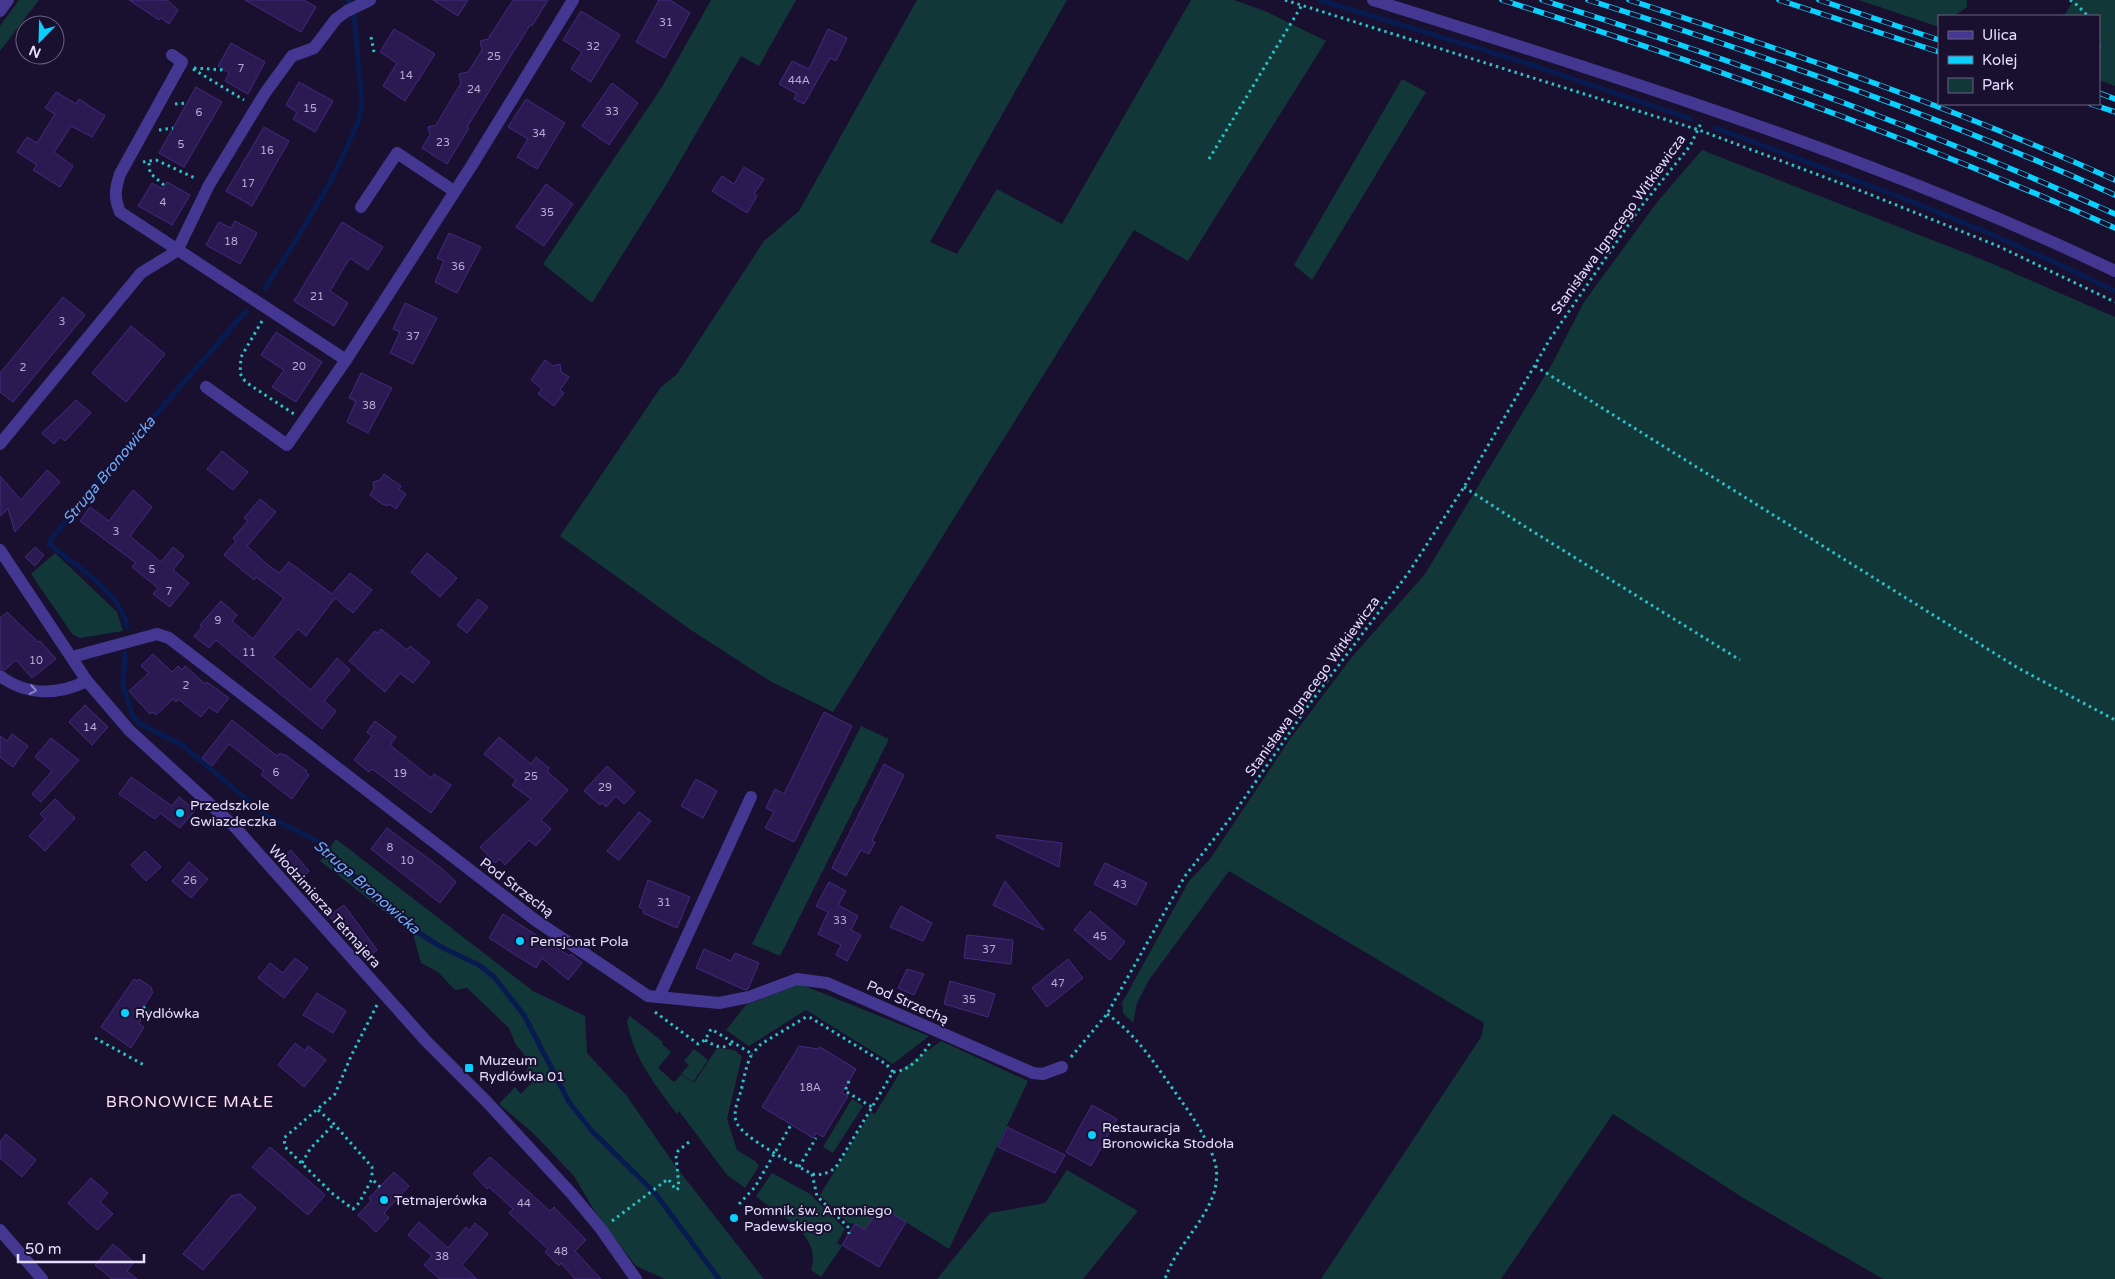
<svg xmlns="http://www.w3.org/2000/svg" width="2115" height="1279" viewBox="0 0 2115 1279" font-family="'Varela Round',sans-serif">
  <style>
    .green { fill: #123739 }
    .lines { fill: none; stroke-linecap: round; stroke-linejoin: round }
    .stream { stroke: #071b50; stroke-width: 5 }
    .building { fill: #2a1a51; stroke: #432a7f }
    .path { stroke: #27c4c9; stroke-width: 3; stroke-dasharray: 2.5 4; stroke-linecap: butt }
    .minor { stroke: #433791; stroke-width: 12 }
    .rail-casing { stroke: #09d0ff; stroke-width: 5.5 }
    .rail { stroke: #18102e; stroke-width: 4; stroke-dasharray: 11; stroke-linecap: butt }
    .oneway { stroke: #8b82c2 }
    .poi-dot { fill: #09d0ff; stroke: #18102e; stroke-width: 2 }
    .labels { text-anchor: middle; stroke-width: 4; stroke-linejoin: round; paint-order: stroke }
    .number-label { font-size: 11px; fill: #b6acd4 }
    .street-label { font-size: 14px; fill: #e4ddff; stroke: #18102e }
    .poi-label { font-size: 14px; fill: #e4ddff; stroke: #18102e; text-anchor: start }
    .water-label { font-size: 15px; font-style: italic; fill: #6badff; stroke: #18102e }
    .quarter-label { font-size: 16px; letter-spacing: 1px; fill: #ffdff0; stroke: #18102e }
  </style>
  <rect width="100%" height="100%" fill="#18102e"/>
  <g class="green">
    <path d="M19,0H39L0,51V26Z"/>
    <path d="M711,0H796L759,66L741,56L665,187L592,303L543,264L662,87Z"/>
    <path d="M917,0H1067L930,242L957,254L997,189L1062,224L1191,0H1234L1265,11L1326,41L1188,261L1134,230L833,712L770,681L691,630L560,536L661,387L677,374L764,241L799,211Z"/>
    <path d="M1859,0H1967V7L1954,16H1939V27Z"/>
    <path d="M2074,0H2115V86L2099,80V16H2058L2065,14Z"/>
    <path d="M1402,79L1426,92L1312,280L1294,265Z"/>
    <path d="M1702,150L1986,261L2115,317V1279H1883L1745,1199L1613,1114L1501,1279H1321L1481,1037L1484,1023L1229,871L1149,980L1137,1003L1133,1023L1123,1013L1122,1003L1189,881L1210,859L1290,739L1352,657L1425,574L1552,364L1584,302L1658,201Z"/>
    <path d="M55,553L117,612L123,631L80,638L73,635L31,574Z"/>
    <path d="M861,726L889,739L780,956L752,944Z"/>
    <path d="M336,839L533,991L585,1016L587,1053L626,1095L677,1168L764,1279H665L636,1266L597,1215L574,1176L533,1133L499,1104L515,1087L521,1094L534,1080L525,1072L528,1068L524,1054L516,1045L509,1028L467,988L455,990L438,972L421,963L413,934L320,861Z"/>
    <path d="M800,984L929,1036L893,1064L806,1010L749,1046L726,1030L746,1005Z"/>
    <path d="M630,1016L663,1042L662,1044L671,1052L658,1068L674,1082L681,1075L694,1083L717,1048L734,1050L742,1056L727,1119L737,1150L755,1161L759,1166L745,1188L727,1175L679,1111L677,1114C655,1085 633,1057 627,1021Z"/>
    <path d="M941,1041L1028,1081L949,1249L880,1206L865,1230L855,1224L848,1223L820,1195L871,1112L875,1114L902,1069Z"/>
    <path d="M694,1049L708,1060L693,1082L681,1074L689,1065L684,1061Z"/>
    <path d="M852,1099L863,1106L833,1153L823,1147Z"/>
    <path d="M1067,1170L1138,1211L1083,1279H937L990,1213L1045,1203Z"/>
    <path d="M772,1173L810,1194L845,1229L837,1243L842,1246L821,1277L811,1270C823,1233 777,1215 756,1196Z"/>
  </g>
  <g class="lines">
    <g class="stream">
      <path d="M1320,0L1535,66L1691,119"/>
      <path d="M1715,128C1850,177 1985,227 2115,291"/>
      <path d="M265,288L298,237L333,177L358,123L362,104L354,14L348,0"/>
      <path d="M127,627C123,595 74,564 50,545L49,542L90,490L246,311"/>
      <path d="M125,653L123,686L133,716L140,724L182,745L264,814L321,843L347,870L417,932L443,948L479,965L494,977L524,1015L569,1102L592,1131L655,1193L719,1279"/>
    </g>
  </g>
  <g class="building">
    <path d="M129,0H167L178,10L169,24L161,18L159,20Z"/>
    <path d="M245,0H304L316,7L301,32Z"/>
    <path d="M433,0H468L458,16Z"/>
    <path d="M513,0H548L532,26L530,25L467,127L469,128L447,164L422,148L430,135L428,127L436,125L461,83L459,74L468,72L482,50L480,41L488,39Z"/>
    <path d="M659,0H670L690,13L665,58L636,42Z"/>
    <path d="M581,11L620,35L591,82L571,69L582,52L563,40Z"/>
    <path d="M394,29L435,54L405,101L383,86L397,63L380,52Z"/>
    <path d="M828,29L847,38L836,61L830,58L804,104L794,99L797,94L779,84L792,61L809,69Z"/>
    <path d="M231,43L265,62L248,94L225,81L229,73L218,66Z"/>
    <path d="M299,82L333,101L315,132L293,119L297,112L286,105Z"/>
    <path d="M612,83L638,103L609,145L582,126Z"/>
    <path d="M196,87L222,102L184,167L159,153Z"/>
    <path d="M56,92L76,104L79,99L105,116L92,137L71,126L57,148L54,152L73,166L60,187L33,170L37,165L17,152L27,137L37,143L55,114L45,108Z"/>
    <path d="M526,99L565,123L537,169L517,157L528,139L508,127Z"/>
    <path d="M264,127L289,141L252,206L226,191Z"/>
    <path d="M744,167L764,179L754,194L757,196L747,213L712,191L722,176L734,184Z"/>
    <path d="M167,182L190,195L172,225L138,206L152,183L163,189Z"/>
    <path d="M546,184L573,204L544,246L516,227Z"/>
    <path d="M235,221L257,233L240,264L206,245L219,222L231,228Z"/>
    <path d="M342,222L383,247L368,270L350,258L345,266L330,291L348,303L334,326L294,301Z"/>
    <path d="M449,233L481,247L457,293L435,282L444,261L437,258Z"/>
    <path d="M63,297L85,315L13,402L0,392V373Z"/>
    <path d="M405,303L437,318L413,364L390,353L400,332L393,329Z"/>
    <path d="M131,326L165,354L126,402L92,373Z"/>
    <path d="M276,332L322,362L296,402L272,387L284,370L261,355Z"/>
    <path d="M545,360L553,366L560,364L561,372L569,377L560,390L564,393L554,406L538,394L542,389L531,380Z"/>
    <path d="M361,373L392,388L368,433L347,422L356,401L349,398Z"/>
    <path d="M76,400L91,413L65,441L60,437L54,444L42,433Z"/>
    <path d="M222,451L248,472L233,490L207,469Z"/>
    <path d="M47,470L60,482L15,532L8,509L0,516V476L21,500Z"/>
    <path d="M384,474L401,486L399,489L406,494L396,509L389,504L387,506L382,504L370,495L374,488L373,482L380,480Z"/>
    <path d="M133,490L152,507L130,536L161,562L173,547L184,556L173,570L189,583L170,607L153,594L158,588L132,567L136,563L80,521L90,507L109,521Z"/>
    <path d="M260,499L276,512L247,546L268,565L279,573L289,562L332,594L350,573L372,590L353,613L335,598L306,636L298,629L273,657L311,690L337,658L350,670L324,701L336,711L322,729L216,640L209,648L194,636L202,627L200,625L221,601L237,615L232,621L253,639L284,598L256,577L254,580L224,555L236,541L233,538L248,521L244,518Z"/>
    <path d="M35,547L44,555L35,566L25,557Z"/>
    <path d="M427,553L457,578L440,597L411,572Z"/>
    <path d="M478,599L488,607L467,633L457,625Z"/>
    <path d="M7,612L38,642L40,641L56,659L32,678L16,660L5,670L0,668V618Z"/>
    <path d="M381,629L407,650L410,646L430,662L413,683L400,673L385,692L349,661L375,631L378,633Z"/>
    <path d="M153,654L172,672L178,666L182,670L185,666L205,684L207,682L229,698L217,713L209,707L201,717L178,699L176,702L173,699L156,715L153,712L150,714L129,691L149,673L141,666Z"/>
    <path d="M85,705L108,727L92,745L69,722Z"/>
    <path d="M824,712L852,726L794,842L765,828L774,812L766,808L775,789L784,794Z"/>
    <path d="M232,720L277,756L280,753L283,755L284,754L307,771L306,772L309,775L292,799L261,775L264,771L229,744L212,766L202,758Z"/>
    <path d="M375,721L396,737L390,745L431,778L434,774L451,785L431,813L372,769L369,772L354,760L372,736L367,732Z"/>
    <path d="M12,734L28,746L13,767L0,757V736L7,741Z"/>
    <path d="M499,737L531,764L536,757L549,768L547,771L568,790L541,820L551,829L536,846L529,840L505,865L500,859L495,863L480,847L531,799L512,785L516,780L484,754Z"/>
    <path d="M51,738L79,760L41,802L32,794L52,771L35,757Z"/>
    <path d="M884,764L904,775L872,841L875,842L869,854L861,850L846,876L832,868Z"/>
    <path d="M607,766L635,792L624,804L616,796L606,807L602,803L600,805L584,791Z"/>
    <path d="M131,777L172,806L179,797L195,810L180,828L160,813L155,819L119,794Z"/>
    <path d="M696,779L717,791L703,818L681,806Z"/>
    <path d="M55,799L75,818L45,851L29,836L45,819L40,814Z"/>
    <path d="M639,812L651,821L619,860L607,851Z"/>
    <path d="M387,828L441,868L456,882L440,903L371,849Z"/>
    <path d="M997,835L1062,843L1059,867L996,837Z"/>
    <path d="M291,850L309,871L296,883L278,861Z"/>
    <path d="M145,851L161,867L146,881L131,865Z"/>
    <path d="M189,862L208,879L191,898L172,881Z"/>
    <path d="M1105,863L1147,883L1136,905L1094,884Z"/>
    <path d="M648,880L690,897L677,928L643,913L644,910L639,907Z"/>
    <path d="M1005,881L1044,930L993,905Z"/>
    <path d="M829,882L846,891L838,905L858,916L851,930L861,935L847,961L836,955L841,945L818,934L828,912L816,906Z"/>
    <path d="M344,905L377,950L365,960L349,941L351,939L343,933L329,916Z"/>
    <path d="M901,906L932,923L923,941L890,927Z"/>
    <path d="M1090,911L1125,942L1110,960L1074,930Z"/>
    <path d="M503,914L570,956L571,954L582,963L568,980L542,958L536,968L489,938Z"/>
    <path d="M967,935L1013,940L1011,964L964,958Z"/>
    <path d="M704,949L731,961L735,953L759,963L748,989L745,990L696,968Z"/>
    <path d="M295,958L308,968L284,998L258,978L270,963L283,973Z"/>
    <path d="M1068,959L1083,978L1047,1007L1032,988Z"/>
    <path d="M907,969L924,974L914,995L898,988Z"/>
    <path d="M134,979L137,981L139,979L152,988L151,990L153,992L137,1017L141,1020L139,1024L144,1027L131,1048L101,1027Z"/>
    <path d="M950,981L995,994L988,1017L944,1004Z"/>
    <path d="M317,993L346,1011L333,1033L303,1015Z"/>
    <path d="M295,1043L305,1051L308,1046L326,1060L304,1087L278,1065Z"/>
    <path d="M799,1046L818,1049L820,1047L856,1069L842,1093L848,1096L823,1137L816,1133L813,1138L762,1107Z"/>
    <path d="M1092,1105L1117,1119L1091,1166L1066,1152Z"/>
    <path d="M1007,1127L1065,1155L1055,1173L998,1147Z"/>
    <path d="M6,1134L36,1160L22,1177L0,1158V1142Z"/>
    <path d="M270,1147L325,1195L308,1215L252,1167Z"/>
    <path d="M490,1157L550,1211L554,1207L586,1240L575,1251L601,1279H575L561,1263L559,1266L545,1252L548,1249L509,1213L513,1209L489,1187L487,1189L473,1174Z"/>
    <path d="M394,1172L409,1186L384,1213L389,1218L376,1232L358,1215L371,1201L369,1198Z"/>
    <path d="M91,1178L108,1193L100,1202L113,1214L97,1230L68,1203Z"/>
    <path d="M240,1194L256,1208L203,1270L183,1254L231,1196Z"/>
    <path d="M880,1206L906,1222L879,1267L842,1245L855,1224L865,1230Z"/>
    <path d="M419,1222L448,1248L466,1227L469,1231L475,1223L488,1234L462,1265L477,1279H440L424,1265L432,1256L408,1235Z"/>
    <path d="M113,1244L134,1262L127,1271L137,1279H112L95,1265Z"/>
  </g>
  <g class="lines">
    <g class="path">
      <path d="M1285,0L1699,130L1864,192L1998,246L2115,302"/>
      <path d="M2070,0L2077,5L2088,16"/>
      <path d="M371,37L374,52"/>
      <path d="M2099,45V47"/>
      <path d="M194,68L224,70"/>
      <path d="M193,69L244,100"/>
      <path d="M175,104L186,103"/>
      <path d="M159,130L173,128"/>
      <path d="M1209,159L1302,5"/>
      <path d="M143,162L156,160L197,179"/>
      <path d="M149,163L150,173L165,186"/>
      <path d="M262,321L241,357L240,373L243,379L250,385L294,414"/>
      <path d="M1535,366L2018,668L2115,720"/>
      <path d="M1464,487L1524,526L1740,660"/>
      <path d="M377,1005L352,1054L335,1094L284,1138L285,1147L333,1194L353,1209L359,1203L372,1179L380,1187"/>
      <path d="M143,1007L153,1014"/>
      <path d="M655,1012L698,1044L705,1040L711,1029L752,1054C746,1065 744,1078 741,1091C738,1100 733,1112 736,1121C740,1137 796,1165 812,1174C821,1176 829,1173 836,1167L893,1072L886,1064L811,1018L806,1017L761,1044L752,1054"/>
      <path d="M1107,1014C1134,1033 1151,1058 1170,1085C1187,1109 1204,1131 1214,1159C1218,1170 1217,1182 1214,1193C1203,1225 1175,1248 1165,1279"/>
      <path d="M95,1038L144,1065"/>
      <path d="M705,1040C715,1046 723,1051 733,1042"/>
      <path d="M1071,1057L1107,1014L1185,876L1232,816L1308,706L1409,572L1464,487L1550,339L1640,208L1690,146L1702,121"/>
      <path d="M893,1072C910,1071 922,1056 930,1043"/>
      <path d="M849,1081L845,1091L872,1107"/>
      <path d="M318,1110L334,1124L372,1167V1179"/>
      <path d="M302,1163L310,1149L334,1124"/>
      <path d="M799,1167L816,1138"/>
      <path d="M812,1174L817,1196L848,1227L849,1234"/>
      <path d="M739,1204L755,1187L792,1123"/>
      <path d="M612,1221L668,1179L676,1190L679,1188L676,1155L678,1151L689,1142"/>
    </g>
    <g class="minor">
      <path d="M1373,0C1624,79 1876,157 2115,271"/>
      <path d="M0,11L8,0"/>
      <path d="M172,55L182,62L120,174C115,189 114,198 120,212L346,360L472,165L573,0"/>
      <path d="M361,207L397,153L454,191"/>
      <path d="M206,387L287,445L346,360"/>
      <path d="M0,444L141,273L177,251L209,185L265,93L292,56L314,48L336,19L347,11L370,0"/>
      <path d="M0,550L87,681L129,730L234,826L426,1041L487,1102L571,1193L601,1229L636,1279"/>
      <path d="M72,657L157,634L169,638L535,920L648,996L719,1003L749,997L797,979L827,983L1033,1073L1043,1074L1062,1067"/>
      <path d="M0,676C27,696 58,695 87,681"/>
      <path d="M659,997L751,797"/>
      <path d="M0,1230L42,1279"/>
    </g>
    <defs>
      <g id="rail">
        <path d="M1502,0C1710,65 1915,139 2115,228"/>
        <path d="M1542,0C1737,61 1929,130 2115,214"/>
        <path d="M1588,0C1766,56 1945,118 2115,195"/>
        <path d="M1629,0C1793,53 1958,109 2115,180"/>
        <path d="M1779,0L1939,52"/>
        <path d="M1819,0L1939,40"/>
        <path d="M2099,93L2115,99"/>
        <path d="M2091,104L2115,112"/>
      </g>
    </defs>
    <use href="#rail" class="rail-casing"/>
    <use href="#rail" class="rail"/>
  </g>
  <defs><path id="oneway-chevron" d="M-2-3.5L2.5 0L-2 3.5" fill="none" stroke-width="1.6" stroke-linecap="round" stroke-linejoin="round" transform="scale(1.25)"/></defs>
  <use class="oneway" href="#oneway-chevron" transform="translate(33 690) rotate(10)"/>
  <g class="poi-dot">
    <circle cx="180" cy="813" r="5"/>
    <circle cx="520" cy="941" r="5"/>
    <circle cx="125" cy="1013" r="5"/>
    <rect x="464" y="1063" width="10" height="10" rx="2.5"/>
    <circle cx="1092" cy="1135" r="5"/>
    <circle cx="384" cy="1200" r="5"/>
    <circle cx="734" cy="1218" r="5"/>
  </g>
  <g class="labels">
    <g class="number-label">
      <text x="666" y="26">31</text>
      <text x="593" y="50">32</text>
      <text x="494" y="60">25</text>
      <text x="241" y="72">7</text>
      <text x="406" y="79">14</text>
      <text x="799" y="84">44A</text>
      <text x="474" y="93">24</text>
      <text x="310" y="112">15</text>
      <text x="612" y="115">33</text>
      <text x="199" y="116">6</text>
      <text x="539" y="137">34</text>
      <text x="443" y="146">23</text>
      <text x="181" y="148">5</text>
      <text x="267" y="154">16</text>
      <text x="248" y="187">17</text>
      <text x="163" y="206">4</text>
      <text x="547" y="216">35</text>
      <text x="231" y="245">18</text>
      <text x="458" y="270">36</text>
      <text x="317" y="300">21</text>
      <text x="62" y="325">3</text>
      <text x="413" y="340">37</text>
      <text x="299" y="370">20</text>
      <text x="23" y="371">2</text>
      <text x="369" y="409">38</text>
      <text x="116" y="535">3</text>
      <text x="152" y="573">5</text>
      <text x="169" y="595">7</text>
      <text x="218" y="624">9</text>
      <text x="249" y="656">11</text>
      <text x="36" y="664">10</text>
      <text x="186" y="689">2</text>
      <text x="90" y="731">14</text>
      <text x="276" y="776">6</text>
      <text x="400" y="777">19</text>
      <text x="531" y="780">25</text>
      <text x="605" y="791">29</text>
      <text x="390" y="851">8</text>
      <text x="407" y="864">10</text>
      <text x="190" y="884">26</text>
      <text x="1120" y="888">43</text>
      <text x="664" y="906">31</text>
      <text x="840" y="924">33</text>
      <text x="1100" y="940">45</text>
      <text x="989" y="953">37</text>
      <text x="1058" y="987">47</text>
      <text x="969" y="1003">35</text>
      <text x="810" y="1091">18A</text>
      <text x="524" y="1207">44</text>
      <text x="561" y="1255">48</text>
      <text x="442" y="1260">38</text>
    </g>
    <g class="street-label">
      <text transform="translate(1618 224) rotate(-54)" y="5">Stanisława Ignacego Witkiewicza</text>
      <text transform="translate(1312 686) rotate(-54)" y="5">Stanisława Ignacego Witkiewicza</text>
      <text transform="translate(517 887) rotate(37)" y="5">Pod Strzechą</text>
      <text transform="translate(325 906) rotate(48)" y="5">Włodzimierza Tetmajera</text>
      <text transform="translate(908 1002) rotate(24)" y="5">Pod Strzechą</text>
    </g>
    <g class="poi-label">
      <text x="190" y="810">Przedszkole<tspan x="190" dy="16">Gwiazdeczka</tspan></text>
      <text x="530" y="946">Pensjonat Pola</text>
      <text x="135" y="1018">Rydlówka</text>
      <text x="479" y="1065">Muzeum<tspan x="479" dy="16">Rydlówka 01</tspan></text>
      <text x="1102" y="1132">Restauracja<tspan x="1102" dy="16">Bronowicka Stodoła</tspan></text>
      <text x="394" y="1205">Tetmajerówka</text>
      <text x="744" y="1215">Pomnik św. Antoniego<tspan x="744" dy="16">Padewskiego</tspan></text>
    </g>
    <g class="water-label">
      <text transform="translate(109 470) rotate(-50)" y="5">Struga Bronowicka</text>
      <text transform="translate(367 887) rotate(41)" y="5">Struga Bronowicka</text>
    </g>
    <g class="quarter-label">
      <text x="190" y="1107">BRONOWICE MAŁE</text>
    </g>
  </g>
  <rect x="1938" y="15" width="162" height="90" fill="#18102e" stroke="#6a6282"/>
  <rect x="1948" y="31" width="25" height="8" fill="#433791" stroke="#6a6282"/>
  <text x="1982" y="40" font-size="15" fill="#e4ddff">Ulica</text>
  <rect x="1948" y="56" width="25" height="8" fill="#09d0ff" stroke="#6a6282"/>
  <text x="1982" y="65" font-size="15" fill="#e4ddff">Kolej</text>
  <rect x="1948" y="78" width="25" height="15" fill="#123739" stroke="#6a6282"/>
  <text x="1982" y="90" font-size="15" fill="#e4ddff">Park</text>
  <g transform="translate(40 40) rotate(203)"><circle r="24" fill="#18102e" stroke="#6a6282"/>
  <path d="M0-4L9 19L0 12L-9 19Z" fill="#09d0ff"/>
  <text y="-8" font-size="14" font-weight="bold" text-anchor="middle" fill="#e4ddff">N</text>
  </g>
  <path d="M18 1254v8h126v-8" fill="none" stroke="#e4ddff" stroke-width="2.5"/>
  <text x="25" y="1254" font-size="15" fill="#e4ddff" stroke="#18102e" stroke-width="4" paint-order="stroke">50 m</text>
</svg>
